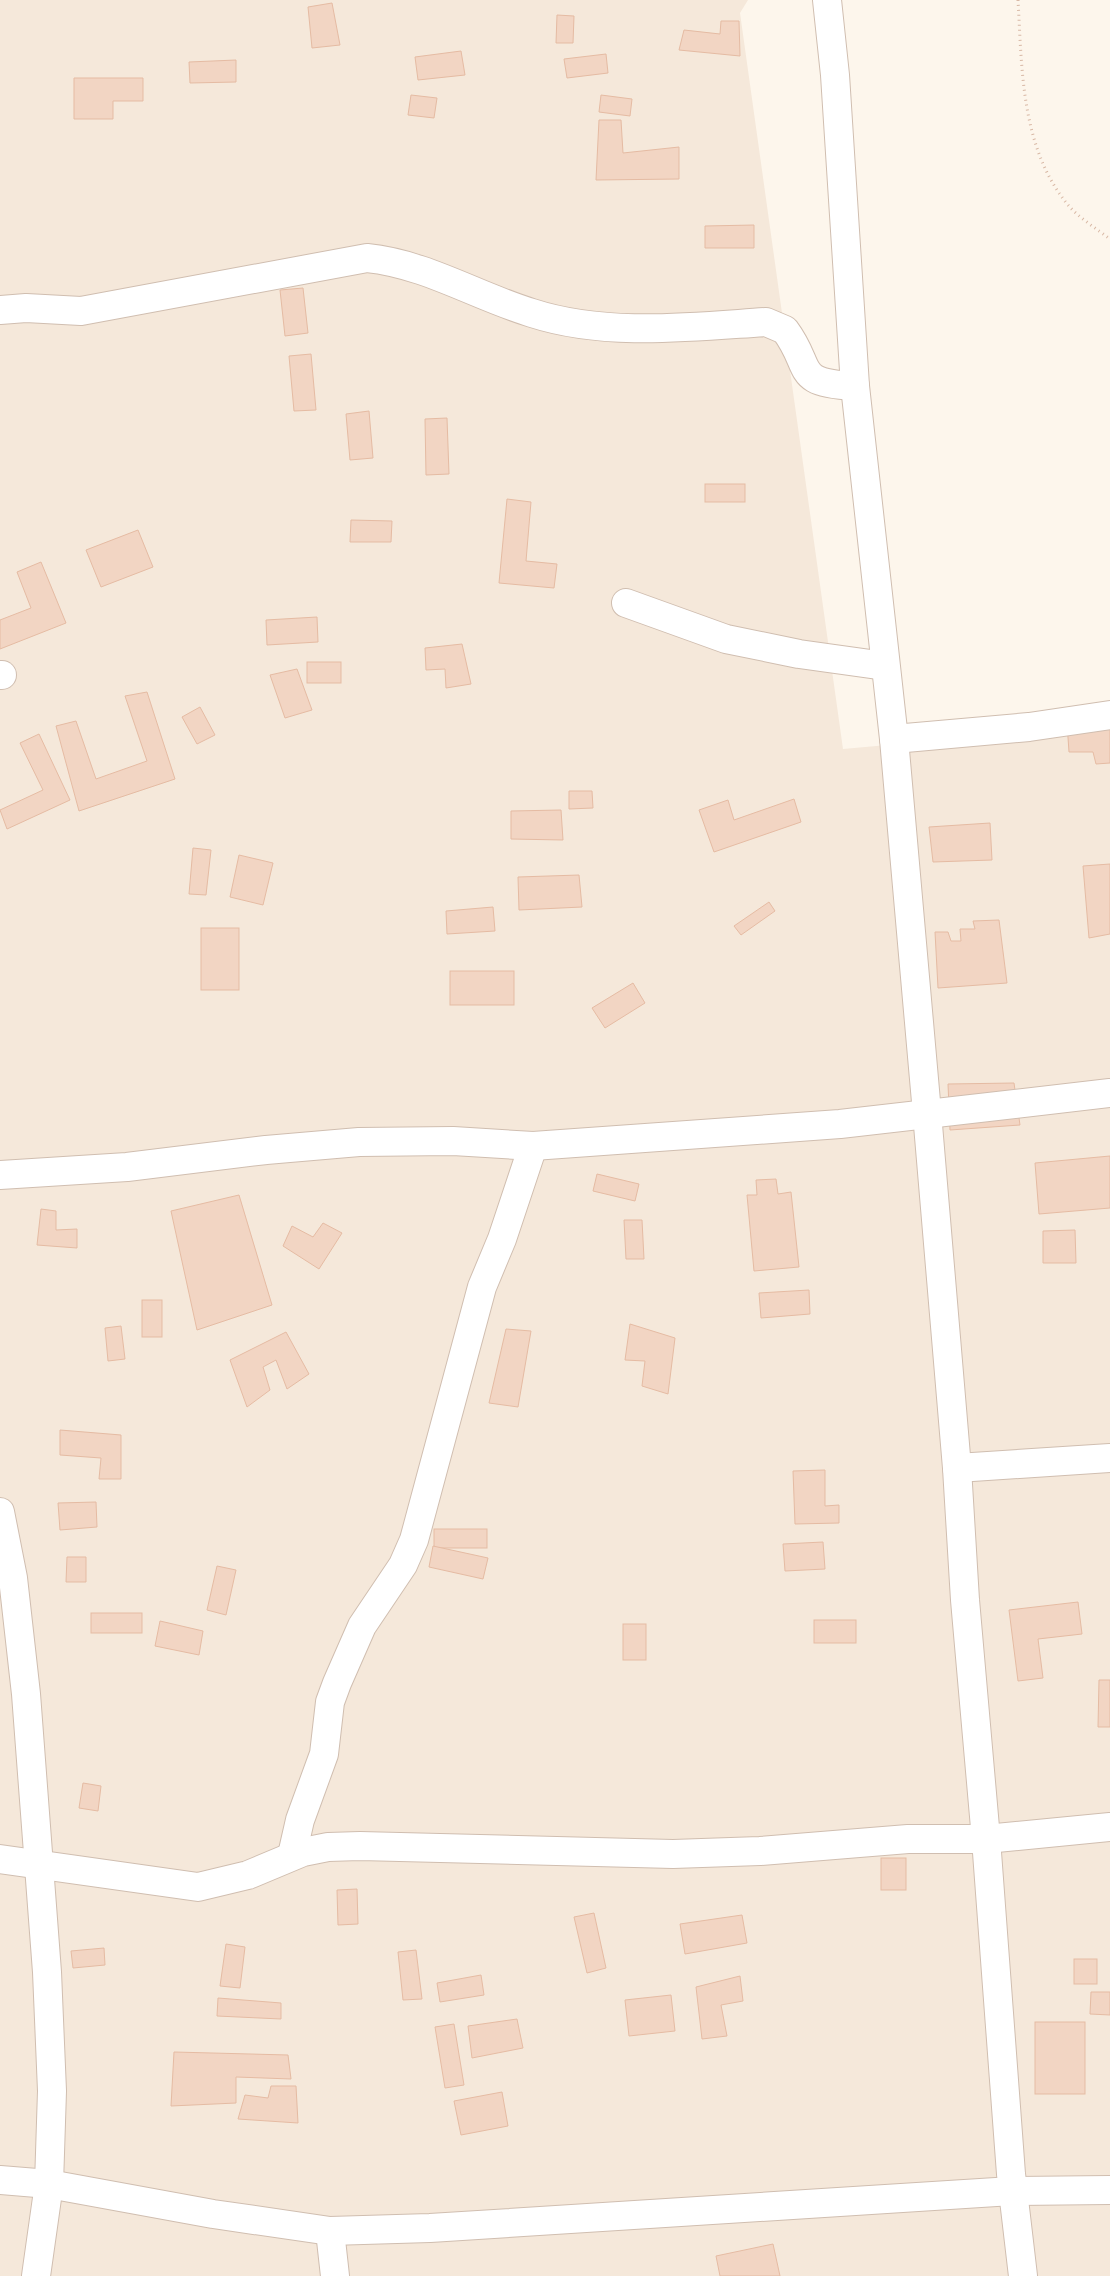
<svg xmlns="http://www.w3.org/2000/svg" width="1110" height="2276" viewBox="0 0 1110 2276" font-family="'Public Sans',sans-serif">
  <style>
    .residential { fill: #f5e8da }
    .building { fill: #f2d5c3; stroke: #e5bba3 }
    .lines { fill: none; stroke-linecap: round; stroke-linejoin: round }
    .minor-casing { stroke: #d0beb0; stroke-width: 30 }
    .path { stroke: #d8b8a5; stroke-width: 3; stroke-dasharray: 1 4; stroke-linecap: butt }
    .minor { stroke: #fff; stroke-width: 28 }
  </style>
  <rect width="100%" height="100%" fill="#fdf6ec"/>
  <path class="residential" d="M0,0H748L740,13L843,749L1110,725V2276H0Z"/>
  <g class="building">
    <path d="M332,3L340,45L312,48L308,7Z"/>
    <path d="M557,15L574,16L573,43H556Z"/>
    <path d="M721,21H739L740,56L679,50L684,30L720,34Z"/>
    <path d="M461,51L465,75L418,80L415,57Z"/>
    <path d="M606,54L608,73L567,78L564,59Z"/>
    <path d="M236,60V82L190,83L189,62Z"/>
    <path d="M74,78H143V101H113V119H74Z"/>
    <path d="M411,95L437,98L434,118L408,115Z"/>
    <path d="M601,95L632,99L630,116L599,112Z"/>
    <path d="M599,120H621L623,153L679,147V179L596,180Z"/>
    <path d="M754,225V248H705V226Z"/>
    <path d="M303,288L308,333L285,336L280,290Z"/>
    <path d="M311,354L316,410L294,411L289,356Z"/>
    <path d="M369,411L373,458L350,460L346,414Z"/>
    <path d="M447,418L449,474L426,475L425,419Z"/>
    <rect x="705" y="484" width="40" height="18"/>
    <path d="M507,499L531,502L526,561L557,564L554,588L499,583Z"/>
    <path d="M351,520L392,521L391,542H350Z"/>
    <path d="M138,530L153,567L101,587L86,550Z"/>
    <path d="M41,562L66,623L0,649V620L31,608L17,572Z"/>
    <path d="M317,617L318,642L267,645L266,620Z"/>
    <path d="M462,644L471,684L446,688L445,669L426,670L425,648Z"/>
    <rect x="307" y="662" width="34" height="21"/>
    <path d="M297,669L312,710L285,718L270,675Z"/>
    <path d="M147,692L175,779L79,811L56,726L76,721L96,779L147,761L125,696Z"/>
    <path d="M200,707L215,735L197,744L182,717Z"/>
    <path d="M1110,719V763L1096,764L1093,752H1069L1067,723Z"/>
    <path d="M39,734L70,800L7,829L0,810L43,790L20,743Z"/>
    <path d="M569,791H592L593,808L569,809Z"/>
    <path d="M794,799L801,822L714,852L699,810L728,800L734,820Z"/>
    <path d="M561,810L563,840L511,839V811Z"/>
    <path d="M990,823L992,860L933,862L929,827Z"/>
    <path d="M193,848L211,850L206,895L189,894Z"/>
    <path d="M239,855L273,863L263,905L230,897Z"/>
    <path d="M1110,864V934L1089,938L1083,866Z"/>
    <path d="M579,875L582,907L519,910L518,877Z"/>
    <path d="M769,902L775,911L741,935L734,926Z"/>
    <path d="M493,907L495,931L447,934L446,911Z"/>
    <path d="M999,920L1007,983L938,988L935,932H948L951,941H961L960,929H975L973,921Z"/>
    <rect x="201" y="928" width="38" height="62"/>
    <rect x="450" y="971" width="64" height="34"/>
    <path d="M633,983L645,1003L605,1028L592,1008Z"/>
    <path d="M1014,1083L1020,1125L950,1130L948,1084Z"/>
    <path d="M1110,1156V1208L1039,1214L1035,1163Z"/>
    <path d="M597,1174L639,1184L635,1201L593,1191Z"/>
    <path d="M776,1179L778,1194L791,1192L799,1267L754,1271L747,1195H757L756,1180Z"/>
    <path d="M239,1195L272,1305L197,1330L171,1211Z"/>
    <path d="M41,1209L56,1211V1230L77,1229V1248L37,1245Z"/>
    <path d="M624,1220H642L644,1259H626Z"/>
    <path d="M323,1223L342,1233L319,1269L283,1246L292,1226L313,1237Z"/>
    <path d="M1075,1230L1076,1263H1043V1231Z"/>
    <path d="M809,1290L810,1314L761,1318L759,1293Z"/>
    <rect x="142" y="1300" width="20" height="37"/>
    <path d="M630,1324L675,1338L668,1394L642,1386L645,1361L625,1360Z"/>
    <path d="M121,1326L125,1359L108,1361L105,1328Z"/>
    <path d="M506,1329L531,1331L518,1407L489,1403Z"/>
    <path d="M286,1332L309,1374L287,1389L276,1360L263,1367L270,1390L247,1407L230,1360Z"/>
    <path d="M60,1430L121,1435V1479H99L101,1458L60,1455Z"/>
    <path d="M825,1470V1506L839,1505V1523L795,1524L793,1471Z"/>
    <path d="M96,1502L97,1527L60,1530L58,1503Z"/>
    <rect x="434" y="1529" width="53" height="19"/>
    <path d="M823,1542L825,1569L785,1571L783,1544Z"/>
    <path d="M433,1546L488,1558L483,1579L429,1567Z"/>
    <path d="M67,1557H86V1582H66Z"/>
    <path d="M217,1566L236,1570L226,1615L207,1610Z"/>
    <path d="M1078,1602L1082,1634L1038,1639L1043,1678L1018,1681L1009,1610Z"/>
    <rect x="91" y="1613" width="51" height="20"/>
    <rect x="814" y="1620" width="42" height="23"/>
    <path d="M160,1621L203,1631L199,1655L155,1646Z"/>
    <rect x="623" y="1624" width="23" height="36"/>
    <path d="M1099,1680H1110V1727H1098Z"/>
    <path d="M83,1783L101,1786L98,1811L79,1808Z"/>
    <rect x="881" y="1858" width="25" height="32"/>
    <path d="M357,1889L358,1924L338,1925L337,1890Z"/>
    <path d="M594,1913L606,1968L587,1973L574,1917Z"/>
    <path d="M742,1915L747,1943L685,1954L680,1924Z"/>
    <path d="M226,1944L245,1947L240,1988L220,1986Z"/>
    <path d="M104,1948L105,1965L73,1968L71,1951Z"/>
    <path d="M416,1950L422,1999L403,2000L398,1952Z"/>
    <rect x="1074" y="1959" width="23" height="25"/>
    <path d="M481,1975L484,1995L440,2002L437,1983Z"/>
    <path d="M740,1976L743,2001L721,2005L727,2036L702,2039L696,1987Z"/>
    <path d="M1091,1992H1110V2015L1090,2014Z"/>
    <path d="M671,1995L675,2031L629,2036L625,2000Z"/>
    <path d="M218,1998L281,2003V2019L217,2016Z"/>
    <path d="M517,2019L523,2048L472,2058L468,2026Z"/>
    <rect x="1035" y="2022" width="50" height="72"/>
    <path d="M454,2024L464,2085L445,2088L435,2027Z"/>
    <path d="M174,2052L288,2055L291,2079L236,2077V2103L171,2106Z"/>
    <path d="M271,2086H296L298,2123L238,2119L245,2095L268,2098Z"/>
    <path d="M502,2092L508,2126L461,2135L454,2101Z"/>
    <path d="M773,2244L780,2276H720L716,2256Z"/>
  </g>
  <g class="lines">
    <defs>
      <g id="minor">
        <path d="M827,0L835,75L855,386L894,739L927,1113L957,1468L965,1600L986,1839L1011,2174L1023,2276"/>
        <path d="M0,310L26,308L81,311L367,258C426,264 476,296 532,313C606,337 690,327 766,322L785,330C814,369 792,383 855,386"/>
        <path d="M626,603L726,639L799,654L885,666"/>
        <path d="M0,675H2"/>
        <path d="M894,739L1029,727L1110,715"/>
        <path d="M0,1175L127,1167L266,1150L359,1142L453,1141L533,1146L840,1124L1110,1093"/>
        <path d="M957,1468L1110,1458"/>
        <path d="M0,1512L13,1578L26,1694L47,1972L52,2091L49,2184L36,2276"/>
        <path d="M292,1855L300,1820L324,1754L330,1702L337,1683L362,1626L403,1565L414,1540L482,1287L502,1239L533,1146"/>
        <path d="M0,1859L198,1887L248,1875L303,1852L328,1847L360,1846L673,1854L760,1851L908,1839H986L1110,1827"/>
        <path d="M0,2180L49,2184L213,2214L330,2231L430,2228L1012,2191L1110,2190"/>
        <path d="M330,2231L335,2276"/>
      </g>
    </defs>
    <use href="#minor" class="minor-casing"/>
    <path class="path" d="M1018,0C1022,70 1021,148 1068,205C1079,218 1097,229 1110,239"/>
    <use href="#minor" class="minor"/>
  </g>
</svg>
